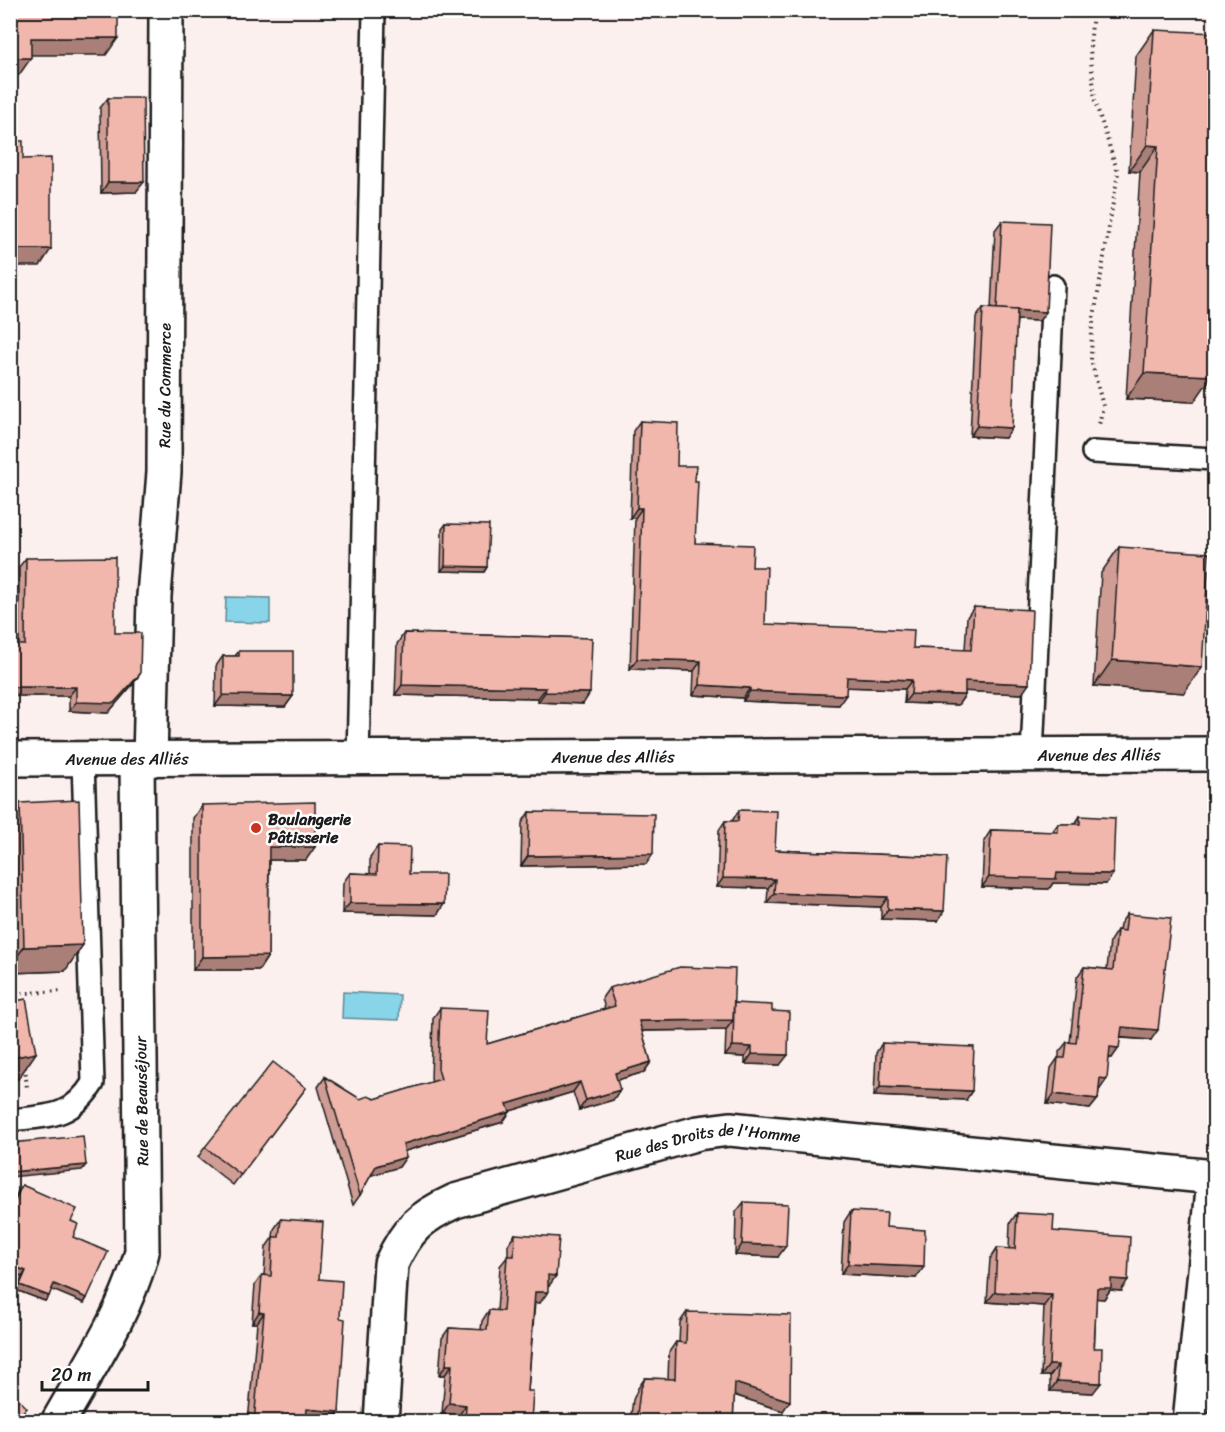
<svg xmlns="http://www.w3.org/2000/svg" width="1225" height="1432" viewBox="0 0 1225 1432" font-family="Sriracha,sans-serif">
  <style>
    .water { fill: #88d4e8; stroke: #5d8a96; stroke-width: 1.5 }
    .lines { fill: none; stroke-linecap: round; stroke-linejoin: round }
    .lane-casing { stroke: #1c1c1c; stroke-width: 26 }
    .street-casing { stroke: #1c1c1c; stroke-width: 38 }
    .secondary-casing { stroke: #1c1c1c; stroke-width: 38 }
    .path { stroke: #1c1c1c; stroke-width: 4; stroke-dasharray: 1.5 4.5; stroke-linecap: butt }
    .lane { stroke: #fff; stroke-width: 21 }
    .street { stroke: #fff; stroke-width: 33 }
    .secondary { stroke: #fff; stroke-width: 33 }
    .wall { fill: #cf9d94; stroke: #1c1c1c; stroke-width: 1.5 }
    .shaded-wall { fill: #a97f78; stroke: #1c1c1c; stroke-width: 1.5 }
    .building { fill: #f1b6ac; stroke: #1c1c1c; stroke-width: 1.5 }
    .poi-dot { fill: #c8321e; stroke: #fff; stroke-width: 2 }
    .labels { text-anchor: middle; stroke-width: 5; stroke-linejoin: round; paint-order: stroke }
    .street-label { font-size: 16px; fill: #1c1c1c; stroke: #fff }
    .poi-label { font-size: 16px; font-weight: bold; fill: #1c1c1c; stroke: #fff; text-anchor: start }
  </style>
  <rect width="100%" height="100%" fill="#fcf0ee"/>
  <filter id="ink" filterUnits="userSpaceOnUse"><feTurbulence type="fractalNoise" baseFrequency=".0167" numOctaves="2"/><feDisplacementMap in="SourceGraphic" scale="12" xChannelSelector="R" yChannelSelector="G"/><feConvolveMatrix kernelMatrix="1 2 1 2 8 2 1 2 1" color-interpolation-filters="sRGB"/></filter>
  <g filter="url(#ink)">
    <g class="water">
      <path d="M226,597L270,598V623L225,622Z"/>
      <path d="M343,992L400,995L399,1020L342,1018Z"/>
    </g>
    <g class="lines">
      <defs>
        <g id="lane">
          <path d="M1093,452L1214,459"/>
          <path d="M1032,755L1053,286"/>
          <path d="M358,760L374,10"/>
          <path d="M10,1120C49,1116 71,1118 93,1083L83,760"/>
        </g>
        <g id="street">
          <path id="s1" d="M150,760L154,596L164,472L166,10"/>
          <path d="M58,1422C89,1367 126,1313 142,1252L137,761"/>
          <path id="s2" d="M381,1422L391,1264C407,1229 420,1217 455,1201L698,1133L730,1129L1214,1177"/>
          <path d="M1190,1422L1214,1179"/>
        </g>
        <g id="secondary">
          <path id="s3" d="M10,759L1214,754"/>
        </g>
      </defs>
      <use href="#lane" class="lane-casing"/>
      <use href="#street" class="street-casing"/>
      <use href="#secondary" class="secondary-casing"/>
      <g class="path">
        <path d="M1093,10L1090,49L1095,101L1118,173L1092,329L1091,360L1103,406L1099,425"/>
        <path d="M15,983L18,1003"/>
        <path d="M10,994L62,991"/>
        <path d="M25,1067L27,1089"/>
      </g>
      <use href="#lane" class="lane"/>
      <use href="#street" class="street"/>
      <use href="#secondary" class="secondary"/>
    </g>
    <g class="wall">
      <path d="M1154,30L1213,149L1194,402L1126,399L1140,172L1129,171L1136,56Z"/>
      <path d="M108,98L136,192L101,193L100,108Z"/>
      <path d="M1002,221L1046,312L1039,321L1017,320L1005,438L970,436L976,318L983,308L991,309L995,230Z"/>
      <path d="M640,421L677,466L695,481V543L752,567L765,624L913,648L965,650L967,617L974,607L1022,694L965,691V695L958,705L904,703L905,689L846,687L839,705L743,701V698L693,695L694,671L630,669L635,518H630L633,431Z"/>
      <path d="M446,524L487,567L484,572L441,571L442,529Z"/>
      <path d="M1119,547L1184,693L1094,686L1101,573Z"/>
      <path d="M26,558L115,633L133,684L108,713L69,711V696H10V645H19V567Z"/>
      <path d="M404,633L592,638L583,704L538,702V698L395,695L397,644Z"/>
      <path d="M239,651L293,696L285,707L215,706L216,666L223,656H235Z"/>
      <path d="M20,803L65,971L10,973V816Z"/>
      <path d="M202,805L306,860H269L268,956L259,970H193V818Z"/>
      <path d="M739,810L775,850L947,857L938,921L881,919V907L767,903L768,888L717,887L719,830L725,821H732Z"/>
      <path d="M529,812L653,854L646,864L521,866L522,823Z"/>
      <path d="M1080,816L1106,884L1053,883L1049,889L982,887L984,841L991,830L1052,832L1058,824H1075Z"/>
      <path d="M378,846L444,904L437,915L342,913L343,883L350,873L370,874V857Z"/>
      <path d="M1127,914L1151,1040L1120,1038L1112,1058H1109L1100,1089H1099L1098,1099L1090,1109L1047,1104L1051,1068L1058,1058H1059V1052L1067,1042H1070L1077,977L1084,967L1107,969L1110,941L1117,930L1119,931L1120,924Z"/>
      <path d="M609,988L734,1003L772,1011L780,1065L745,1064V1057L725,1056L726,1030L642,1031L651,1062L644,1072L617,1080L613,1100L579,1110L573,1092L510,1111L503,1122L405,1151L399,1167L371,1175L360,1195L353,1205L318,1087L325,1077L360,1099H375L432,1082L431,1079L433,1018L440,1008L487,1044L605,1009L602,998Z"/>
      <path d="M882,1043L966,1100L874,1096L876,1053Z"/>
      <path d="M306,1088L233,1185L198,1157L205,1147Z"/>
      <path d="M22,1185L71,1221L73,1237L87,1298L84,1303L51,1289L45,1301L16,1290L22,1277L10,1272V1209L18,1191Z"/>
      <path d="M744,1202L778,1257L735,1255L736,1212Z"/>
      <path d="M851,1211L886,1227L916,1278L841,1274L844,1222Z"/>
      <path d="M1017,1213L1053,1231L1121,1291L1110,1290L1104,1299L1096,1298L1093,1393L1050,1391V1376H1041L1044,1306L987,1302L990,1259L997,1248L1009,1249L1010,1223Z"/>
      <path d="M281,1219L319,1279L340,1318L339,1412L332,1422L306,1420V1422H248L257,1323H252L255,1285L262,1275H264L266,1247L273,1237L274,1229Z"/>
      <path d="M515,1234L549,1286H548L540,1303L535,1302L528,1391L531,1422H458L459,1415L442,1414L445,1375H439L442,1338L449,1328L481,1330L482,1321L489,1310L497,1311L500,1266L508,1256V1245Z"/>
      <path d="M687,1312L783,1411L734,1395L733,1422H630L633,1400L638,1388L645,1378L668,1379L669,1352L676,1342L679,1343L680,1322Z"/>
    </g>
    <g class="shaded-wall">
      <path d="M31,38H118L106,55H19Z"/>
      <path d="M10,58H31L19,75H10Z"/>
      <path d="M1147,145L1158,146L1140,172L1129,171Z"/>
      <path d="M108,182H144L136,192L101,193Z"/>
      <path d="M10,249H51L40,266H10Z"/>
      <path d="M997,309L1046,312L1039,321L990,319Z"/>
      <path d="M1144,373L1212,376L1194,402L1126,399Z"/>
      <path d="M977,426L1012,428L1005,438L970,436Z"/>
      <path d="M637,508H642L635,518H630Z"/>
      <path d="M445,566L487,567L484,572L441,571Z"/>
      <path d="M637,659L701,661L694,671L630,669Z"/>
      <path d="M1112,660L1202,667L1184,693L1094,686Z"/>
      <path d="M140,674L133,684L108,713L69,711L76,702Z"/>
      <path d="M847,677L912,680L905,689L840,687Z"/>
      <path d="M965,681L1029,684L1022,694L959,691Z"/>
      <path d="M402,685L546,688L538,698L395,695Z"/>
      <path d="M700,685L750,688L743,698L693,695Z"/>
      <path d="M10,687H76L69,696H10Z"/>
      <path d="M750,691L846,695L839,705L743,701Z"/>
      <path d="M545,692L590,693L583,704L538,702Z"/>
      <path d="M911,694L965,695L958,705L904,703Z"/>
      <path d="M223,695L293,696L285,707L215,706Z"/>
      <path d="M269,847H315L306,860H260Z"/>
      <path d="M653,854L646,864L521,866L528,856Z"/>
      <path d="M1057,873L1113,874L1106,884L1053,883L1049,889L982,887L989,877Z"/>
      <path d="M723,878L775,879L768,888L717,887Z"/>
      <path d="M774,893L888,897L881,907L767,903Z"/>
      <path d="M350,903L444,904L437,915L342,913Z"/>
      <path d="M888,909L944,911L938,921L881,919Z"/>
      <path d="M83,945L65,971L10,973V966L24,947Z"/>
      <path d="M268,956L259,970H193L202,957Z"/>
      <path d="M733,1020L726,1030L632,1031L639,1021Z"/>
      <path d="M1122,1027L1158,1030L1151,1040L1114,1037Z"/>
      <path d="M733,1046L752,1047L745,1057L725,1056Z"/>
      <path d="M1110,1047L1119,1048L1112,1058L1103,1057Z"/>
      <path d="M36,1053L18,1079L10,1081V1058Z"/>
      <path d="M752,1054L788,1055L780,1065L745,1064Z"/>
      <path d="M651,1062L644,1072L608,1083L615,1073Z"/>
      <path d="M1100,1078L1107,1079L1100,1089L1093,1088Z"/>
      <path d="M580,1082L573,1092L500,1114L507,1104Z"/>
      <path d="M880,1087L972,1091L966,1100L874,1096Z"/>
      <path d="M620,1090L613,1100L579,1110L586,1100Z"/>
      <path d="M1054,1094L1098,1099L1090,1109L1047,1104Z"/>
      <path d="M510,1112L503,1122L395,1154L403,1144Z"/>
      <path d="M406,1157L399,1167L369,1176L376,1166Z"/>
      <path d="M86,1165L82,1170L10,1177V1172Z"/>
      <path d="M742,1244L786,1246L778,1257L735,1255Z"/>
      <path d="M848,1264L924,1267L916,1278L841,1274Z"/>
      <path d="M10,1265L26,1271L22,1277L10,1272Z"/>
      <path d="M548,1275L556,1276L549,1286H541Z"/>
      <path d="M1111,1279L1128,1280L1121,1291L1110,1290L1104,1299L1090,1298L1097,1288Z"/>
      <path d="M54,1284L87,1298L84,1303L50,1289Z"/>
      <path d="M20,1285L49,1296L45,1301L16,1290Z"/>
      <path d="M535,1292H548L540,1303L528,1302Z"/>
      <path d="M995,1292L1052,1295L1044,1306L987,1302Z"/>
      <path d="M259,1312L264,1313L257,1323H252Z"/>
      <path d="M446,1365H452L445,1375H439Z"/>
      <path d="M1049,1365H1058L1050,1376H1041Z"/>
      <path d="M1057,1381L1101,1383L1093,1393L1050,1391Z"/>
      <path d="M735,1383L790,1401L783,1411L728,1393Z"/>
      <path d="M449,1403L466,1405L459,1415L442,1414Z"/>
      <path d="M27,1408L23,1413L14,1422H12Z"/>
      <path d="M307,1409L339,1412L332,1422L300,1420Z"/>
    </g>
    <g class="building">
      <path d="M10,10H118V38H31V58H10Z"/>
      <path d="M1154,30L1215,33V123L1213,149H1215V338L1212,376L1144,373L1158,146L1147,145Z"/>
      <path d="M108,98H143L144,182H108Z"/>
      <path d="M10,141H23V159L51,158V249H10Z"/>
      <path d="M1002,221L1050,223L1046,312L997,309Z"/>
      <path d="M983,308L1017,310L1012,428L977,426Z"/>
      <path d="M640,421L678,423L677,466H696L695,481H698L695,543L753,545L752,567H767L765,624L914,630L913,648L971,650L974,607L1032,610L1029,684L965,681V695L911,694L912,680L847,677L846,695L750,691V688L700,685L701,661L637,659L642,508H637Z"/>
      <path d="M446,524L489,525L487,567L445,566Z"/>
      <path d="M1119,547L1209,553L1202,667L1112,660Z"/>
      <path d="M115,557V633H141L140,674L114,703L76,702V687H10V645H25L26,558Z"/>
      <path d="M404,633L592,638L590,693L545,692L546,688L402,685Z"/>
      <path d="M239,651H293V696L223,695V656H239Z"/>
      <path d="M79,800L83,945L24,947L20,803Z"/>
      <path d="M315,802V847H269L268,956L202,957V805Z"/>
      <path d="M739,810L777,811L775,850L947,857L944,911L888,909V897L774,893L775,879L723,878L725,821H738Z"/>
      <path d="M529,812L654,814L653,854L528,856Z"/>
      <path d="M1080,816L1115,818L1113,874L1057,873L1056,879L989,877L991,830L1058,832V824H1080Z"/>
      <path d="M378,846L410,847L409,874H445L444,904L350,903V873L377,874Z"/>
      <path d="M1127,914L1171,918L1158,1030L1122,1027L1119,1048L1110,1047L1107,1079L1100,1078L1098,1099L1054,1094L1058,1058H1065L1067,1042L1076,1043L1084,967L1113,970L1117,930L1125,931Z"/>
      <path d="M680,967L735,969L733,1020L639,1021L651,1062L615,1073L620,1090L586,1100L580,1082L507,1104L510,1112L403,1144L406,1157L376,1166L360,1195L325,1077L360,1099L368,1096L375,1099L441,1079L438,1069L440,1008L489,1010L487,1044L615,1006L609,988Z"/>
      <path d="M26,999L36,1053L10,1058V1002Z"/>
      <path d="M734,1003L772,1005V1011L789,1012L788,1055L752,1054V1047L733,1046Z"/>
      <path d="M882,1043L974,1047L972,1091L880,1087Z"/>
      <path d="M273,1062L306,1088L241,1175L205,1147Z"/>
      <path d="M83,1136L86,1165L10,1172V1143Z"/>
      <path d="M22,1185L77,1209L71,1221L78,1224L73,1237L108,1252L87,1298L54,1284L49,1296L20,1285L26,1271L10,1265V1212Z"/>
      <path d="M744,1202L788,1204L786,1246L742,1244Z"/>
      <path d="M851,1211L887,1213L886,1227L925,1230L924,1267L848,1264Z"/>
      <path d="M1017,1213L1054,1215L1053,1231L1130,1237L1128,1280L1111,1279V1288H1097L1094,1348H1102L1101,1383L1057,1381L1058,1365H1049L1052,1295L995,1292L997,1248L1015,1249Z"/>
      <path d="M281,1219L323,1222L319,1279L342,1281L340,1318L345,1319L339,1412L307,1409L306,1422H254L264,1313L259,1312L262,1275L271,1276L273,1237H279Z"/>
      <path d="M515,1234L559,1237L556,1276L548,1275V1292H535L528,1391H533L531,1422H465L466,1405L449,1403L452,1365H446L449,1328L487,1330L489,1310L503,1311L507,1256H514Z"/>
      <path d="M687,1312L791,1315L790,1401L735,1383L733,1422H636L640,1391L645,1378L675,1379L676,1342L686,1343Z"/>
      <path d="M10,1364L16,1370L10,1375Z"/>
      <path d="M10,1390L27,1408L12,1422H10Z"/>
    </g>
  </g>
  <circle class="poi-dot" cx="256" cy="828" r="6"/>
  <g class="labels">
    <g class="street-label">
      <text dy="6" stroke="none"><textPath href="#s1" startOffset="375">Rue du Commerce</textPath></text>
      <text dy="6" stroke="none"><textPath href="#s3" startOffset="1089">Avenue des Alliés</textPath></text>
      <text dy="6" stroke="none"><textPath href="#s3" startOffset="603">Avenue des Alliés</textPath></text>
      <text dy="6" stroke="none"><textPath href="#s3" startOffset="117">Avenue des Alliés</textPath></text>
      <text transform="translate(141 1101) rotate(-91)" y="6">Rue de Beauséjour</text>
      <text dy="6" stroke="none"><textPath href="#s2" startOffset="512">Rue des Droits de l'Homme</textPath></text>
    </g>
    <g class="poi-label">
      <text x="268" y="825">Boulangerie<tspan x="268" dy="18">Pâtisserie</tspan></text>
    </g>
  </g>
  <rect width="1225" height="1432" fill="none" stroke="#fff" stroke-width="36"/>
  <rect x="18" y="18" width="1189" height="1396" fill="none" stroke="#1c1c1c" stroke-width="2" filter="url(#ink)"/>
  <path d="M42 1381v9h106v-9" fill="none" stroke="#1c1c1c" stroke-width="3"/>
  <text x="51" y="1381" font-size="18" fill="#1c1c1c" stroke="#ffffff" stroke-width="4.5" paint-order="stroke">20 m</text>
</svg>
